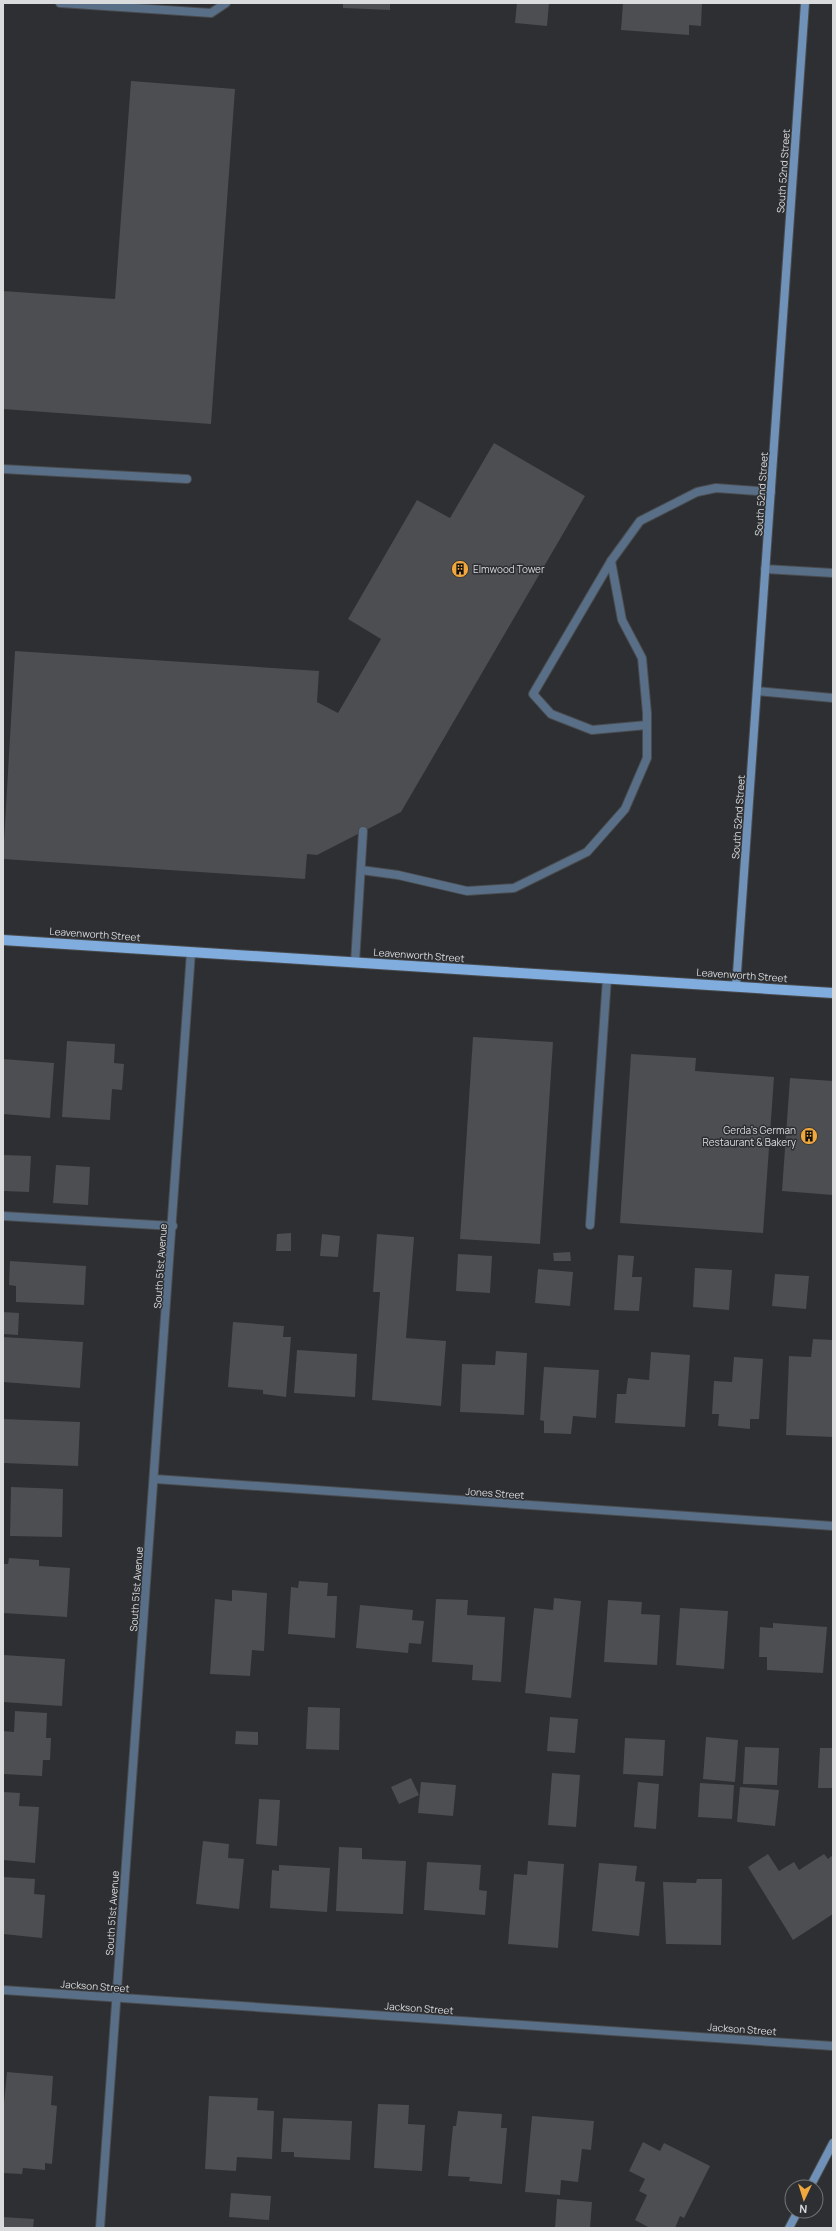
<svg xmlns="http://www.w3.org/2000/svg" width="836" height="2231" viewBox="0 0 836 2231" font-family="Manrope,sans-serif">
  <style>
    .building { fill: #4c4e51 }
    .lines { fill: none; stroke-linecap: round; stroke-linejoin: round }
    .lane-casing { stroke: #494b4d; stroke-width: 10 }
    .street-casing { stroke: #494b4d; stroke-width: 10 }
    .secondary-casing { stroke: #494b4d; stroke-width: 10 }
    .primary-casing { stroke: #494b4d; stroke-width: 12 }
    .lane { stroke: #596e87; stroke-width: 8 }
    .street { stroke: #596e87; stroke-width: 8 }
    .secondary { stroke: #7091b8; stroke-width: 8 }
    .primary { stroke: #81acde; stroke-width: 10 }
    .labels { text-anchor: middle; stroke-width: 3; stroke-linejoin: round; paint-order: stroke }
    .street-label { font-size: 10px; fill: #dadbdd; stroke: #2d2f32 }
    .poi-label { font-size: 10px; fill: #dadbdd; stroke: #2d2f32; text-anchor: start }
  </style>
  <rect width="100%" height="100%" fill="#2d2f32"/>
  <g class="building">
    <path d="M343,3H390V10L343,8Z"/>
    <path d="M517,3H549L547,26L515,23Z"/>
    <path d="M623,3H702L701,26L689,25V35L621,30Z"/>
    <path d="M131,81L235,89L211,424L3,409V291L115,299Z"/>
    <path d="M494,443L585,496L401,812L317,855L307,854L305,879L3,859L15,651L319,671L317,702L338,713L381,639L348,619L417,500L450,518Z"/>
    <path d="M473,1037L553,1042L540,1244L460,1239Z"/>
    <path d="M67,1041L115,1044L114,1063L124,1064L122,1090L112,1089L110,1120L62,1117Z"/>
    <path d="M631,1054L696,1058L695,1071L774,1077L763,1233L620,1223Z"/>
    <path d="M3,1059L54,1063L50,1118L3,1114Z"/>
    <path d="M790,1078L833,1081V1195L782,1191Z"/>
    <path d="M3,1155L31,1156L29,1192L3,1191Z"/>
    <path d="M56,1165L90,1167L88,1205L53,1203Z"/>
    <path d="M291,1233V1251H276L277,1234Z"/>
    <path d="M322,1234L340,1236L338,1257L320,1256Z"/>
    <path d="M377,1234L414,1237L406,1338L446,1341L441,1406L372,1400L380,1292H373Z"/>
    <path d="M570,1252L571,1261H554L553,1253Z"/>
    <path d="M458,1254L492,1256L490,1293L456,1291Z"/>
    <path d="M618,1255L634,1256L632,1277H642L639,1311L614,1310Z"/>
    <path d="M10,1261L86,1266L84,1305L16,1302V1286L9,1285Z"/>
    <path d="M695,1268L732,1270L729,1310L693,1307Z"/>
    <path d="M538,1269L573,1272L570,1306L535,1303Z"/>
    <path d="M775,1274L809,1276L806,1309L772,1306Z"/>
    <path d="M3,1312L19,1313L18,1335L3,1334Z"/>
    <path d="M233,1322L284,1326L283,1337H291L286,1397L263,1394V1390L228,1387Z"/>
    <path d="M3,1337L83,1342L80,1388L3,1382Z"/>
    <path d="M813,1339L833,1340V1437L786,1435L789,1356L811,1357Z"/>
    <path d="M297,1350L357,1354L355,1397L294,1393Z"/>
    <path d="M496,1351L527,1353L524,1415L460,1412L462,1364L495,1365Z"/>
    <path d="M651,1352L690,1355L685,1427L615,1423L617,1394H626L628,1378L649,1380Z"/>
    <path d="M734,1357L763,1359L759,1419H750V1429L718,1426L719,1414H712L714,1381L732,1382Z"/>
    <path d="M544,1367L599,1370L596,1418L573,1416L571,1434L544,1433V1421L540,1420Z"/>
    <path d="M3,1419L80,1422L78,1466L3,1463Z"/>
    <path d="M11,1487L63,1489L62,1537L10,1536Z"/>
    <path d="M9,1558L39,1560V1566L70,1568L67,1617L3,1613V1564H8Z"/>
    <path d="M299,1581L328,1583L327,1596H337L335,1638L288,1634L291,1587L298,1588Z"/>
    <path d="M232,1590L267,1593L264,1651L252,1650L250,1676L210,1674L215,1599L232,1601Z"/>
    <path d="M554,1598L581,1601L571,1698L525,1693L534,1608L553,1610Z"/>
    <path d="M436,1599L468,1600L467,1615L505,1617L501,1682L472,1680L473,1665L432,1662Z"/>
    <path d="M608,1600L642,1602L641,1614L660,1615L657,1665L604,1662Z"/>
    <path d="M360,1605L413,1610L412,1620L424,1621L421,1644L409,1643L408,1653L356,1648Z"/>
    <path d="M680,1608L728,1611L724,1669L676,1665Z"/>
    <path d="M773,1623L827,1627L823,1673L767,1670V1657H759L760,1627L773,1628Z"/>
    <path d="M3,1655L65,1659L62,1706L3,1702Z"/>
    <path d="M308,1707L340,1708L339,1750L306,1749Z"/>
    <path d="M15,1711L47,1713L46,1738H51L50,1760H43L42,1776L3,1774V1731L14,1732Z"/>
    <path d="M550,1717L578,1719L575,1753L547,1751Z"/>
    <path d="M236,1731L258,1732V1745L235,1744Z"/>
    <path d="M706,1737L738,1740L735,1782L703,1779Z"/>
    <path d="M625,1738L665,1740L663,1776L623,1774Z"/>
    <path d="M745,1747L779,1748L777,1785L743,1784Z"/>
    <path d="M820,1748H833V1788H818Z"/>
    <path d="M552,1773L580,1775L576,1827L548,1825Z"/>
    <path d="M411,1778L419,1795L399,1804L391,1787Z"/>
    <path d="M421,1782L456,1785L453,1816L418,1813Z"/>
    <path d="M638,1782L659,1784L656,1829L634,1827Z"/>
    <path d="M700,1783L734,1785L732,1819L698,1817Z"/>
    <path d="M740,1787L779,1790L775,1826L737,1822Z"/>
    <path d="M3,1792L20,1793L19,1806L39,1807L35,1863L3,1860Z"/>
    <path d="M259,1799L280,1800L277,1846L256,1844Z"/>
    <path d="M203,1841L229,1844L228,1858L244,1859L239,1909L196,1904Z"/>
    <path d="M339,1847L362,1848V1859L406,1861L403,1914L336,1911Z"/>
    <path d="M768,1854L779,1871L794,1862L799,1870L824,1854L828,1859L833,1855V1914L793,1940L748,1867Z"/>
    <path d="M528,1861L564,1864L558,1948L508,1944L514,1874L527,1875Z"/>
    <path d="M427,1862L481,1865L479,1890L487,1891L485,1915L424,1910Z"/>
    <path d="M599,1863L637,1866L635,1881L645,1882L639,1936L592,1931Z"/>
    <path d="M279,1865L330,1868L327,1912L270,1908L272,1870L279,1871Z"/>
    <path d="M3,1877L35,1879L34,1894L45,1895L42,1938L3,1934Z"/>
    <path d="M697,1879H722L721,1945L666,1944L663,1882L696,1883Z"/>
    <path d="M7,2072L53,2076L51,2105L57,2106L52,2164L45,2163V2170L23,2168L22,2174L3,2173V2114Z"/>
    <path d="M209,2096L258,2098L257,2110L274,2111L272,2159L237,2157L236,2171L205,2169Z"/>
    <path d="M378,2104L409,2105L408,2124L425,2125L422,2171L374,2168Z"/>
    <path d="M458,2111L502,2114L501,2128H507L502,2184L469,2181L470,2177L448,2176L453,2126H456Z"/>
    <path d="M532,2116L594,2121L591,2150L582,2149L578,2182L561,2180L560,2195L525,2192Z"/>
    <path d="M283,2118L352,2121L350,2160L294,2157V2152H281Z"/>
    <path d="M643,2142L660,2151L664,2143L710,2166L684,2218L680,2216L675,2228H650L635,2220L647,2195L639,2191L645,2179L629,2171Z"/>
    <path d="M231,2193L271,2196L269,2220L229,2217Z"/>
    <path d="M557,2199L592,2202L590,2228H555Z"/>
    <path d="M3,2217L34,2219L33,2228H3Z"/>
  </g>
  <g class="lines">
    <defs>
      <g id="lane">
        <path d="M3,469L187,479"/>
        <path d="M611,561L533,694L551,714L592,730L647,725"/>
        <path d="M765,569L833,573"/>
        <path d="M757,691L833,698"/>
        <path d="M361,870L398,875L467,891L514,888L587,852L625,809L647,758V713L642,658L622,620L611,561L640,521L697,492L716,488L771,492"/>
        <path d="M355,963L363,831"/>
        <path d="M3,1216L173,1226"/>
        <path d="M590,1225L607,978"/>
      </g>
      <g id="street">
        <path d="M60,3L211,13L226,3"/>
        <path d="M155,1479L833,1526"/>
        <path d="M3,1990L833,2046"/>
        <path d="M100,2228L191,952"/>
      </g>
      <g id="secondary">
        <path d="M736,987L805,3"/>
        <path d="M810,2187L833,2143"/>
        <path d="M789,2228L798,2211"/>
      </g>
      <path id="primary" d="M3,940L833,993"/>
    </defs>
    <use href="#lane" class="lane-casing"/>
    <use href="#street" class="street-casing"/>
    <use href="#secondary" class="secondary-casing"/>
    <use href="#primary" class="primary-casing"/>
    <use href="#lane" class="lane"/>
    <use href="#street" class="street"/>
    <use href="#secondary" class="secondary"/>
    <use href="#primary" class="primary"/>
  </g>
  <defs>
    <symbol id="building-disc" viewBox="-11 -11 22 22"><circle r="9.5" fill="#efa73e" stroke="#2d2f32"/><path d="M-4-6H4V6H1V3H-1V6H-4ZM-2.5-4.3h1.7v1.8h-1.7ZM.8-4.3h1.7v1.8H.8ZM-2.5-1h1.7V.8h-1.7ZM.8-1h1.7V.8H.8Z" fill="#111"/></symbol>
  </defs>
  <g fill-rule="evenodd">
    <use href="#building-disc" x="450" y="559" width="20" height="20"/>
    <use href="#building-disc" x="799" y="1126" width="20" height="20"/>
  </g>
  <g class="labels">
    <g class="street-label">
      <text transform="translate(783 171) rotate(-86)" y="4">South 52nd Street</text>
      <text transform="translate(761 494) rotate(-86)" y="4">South 52nd Street</text>
      <text transform="translate(738 817) rotate(-86)" y="4">South 52nd Street</text>
      <text transform="translate(95 934) rotate(4)" y="4">Leavenworth Street</text>
      <text transform="translate(419 955) rotate(4)" y="4">Leavenworth Street</text>
      <text transform="translate(742 975) rotate(4)" y="4">Leavenworth Street</text>
      <text transform="translate(160 1266) rotate(-86)" y="4">South 51st Avenue</text>
      <text transform="translate(495 1493) rotate(4)" y="4">Jones Street</text>
      <text transform="translate(136 1589) rotate(-86)" y="4">South 51st Avenue</text>
      <text transform="translate(112 1913) rotate(-86)" y="4">South 51st Avenue</text>
      <text transform="translate(95 1986) rotate(4)" y="4">Jackson Street</text>
      <text transform="translate(419 2008) rotate(4)" y="4">Jackson Street</text>
      <text transform="translate(742 2029) rotate(4)" y="4">Jackson Street</text>
    </g>
    <g class="poi-label">
      <text x="473" y="573">Elmwood Tower</text>
      <text x="796" y="1134" text-anchor="end">Gerda's German<tspan x="796" dy="12">Restaurant &amp; Bakery</tspan></text>
    </g>
  </g>
  <rect width="836" height="2231" fill="none" stroke="#dadbdd" stroke-width="8"/>
  <g transform="translate(804 2199) rotate(184)"><circle r="19" fill="#2d2f32" stroke="#727476"/>
  <path d="M0-3L7 15L0 10L-7 15Z" fill="#efa73e"/>
  <text y="-6" font-size="11" font-weight="bold" text-anchor="middle" fill="#dadbdd">N</text>
  </g>
</svg>
